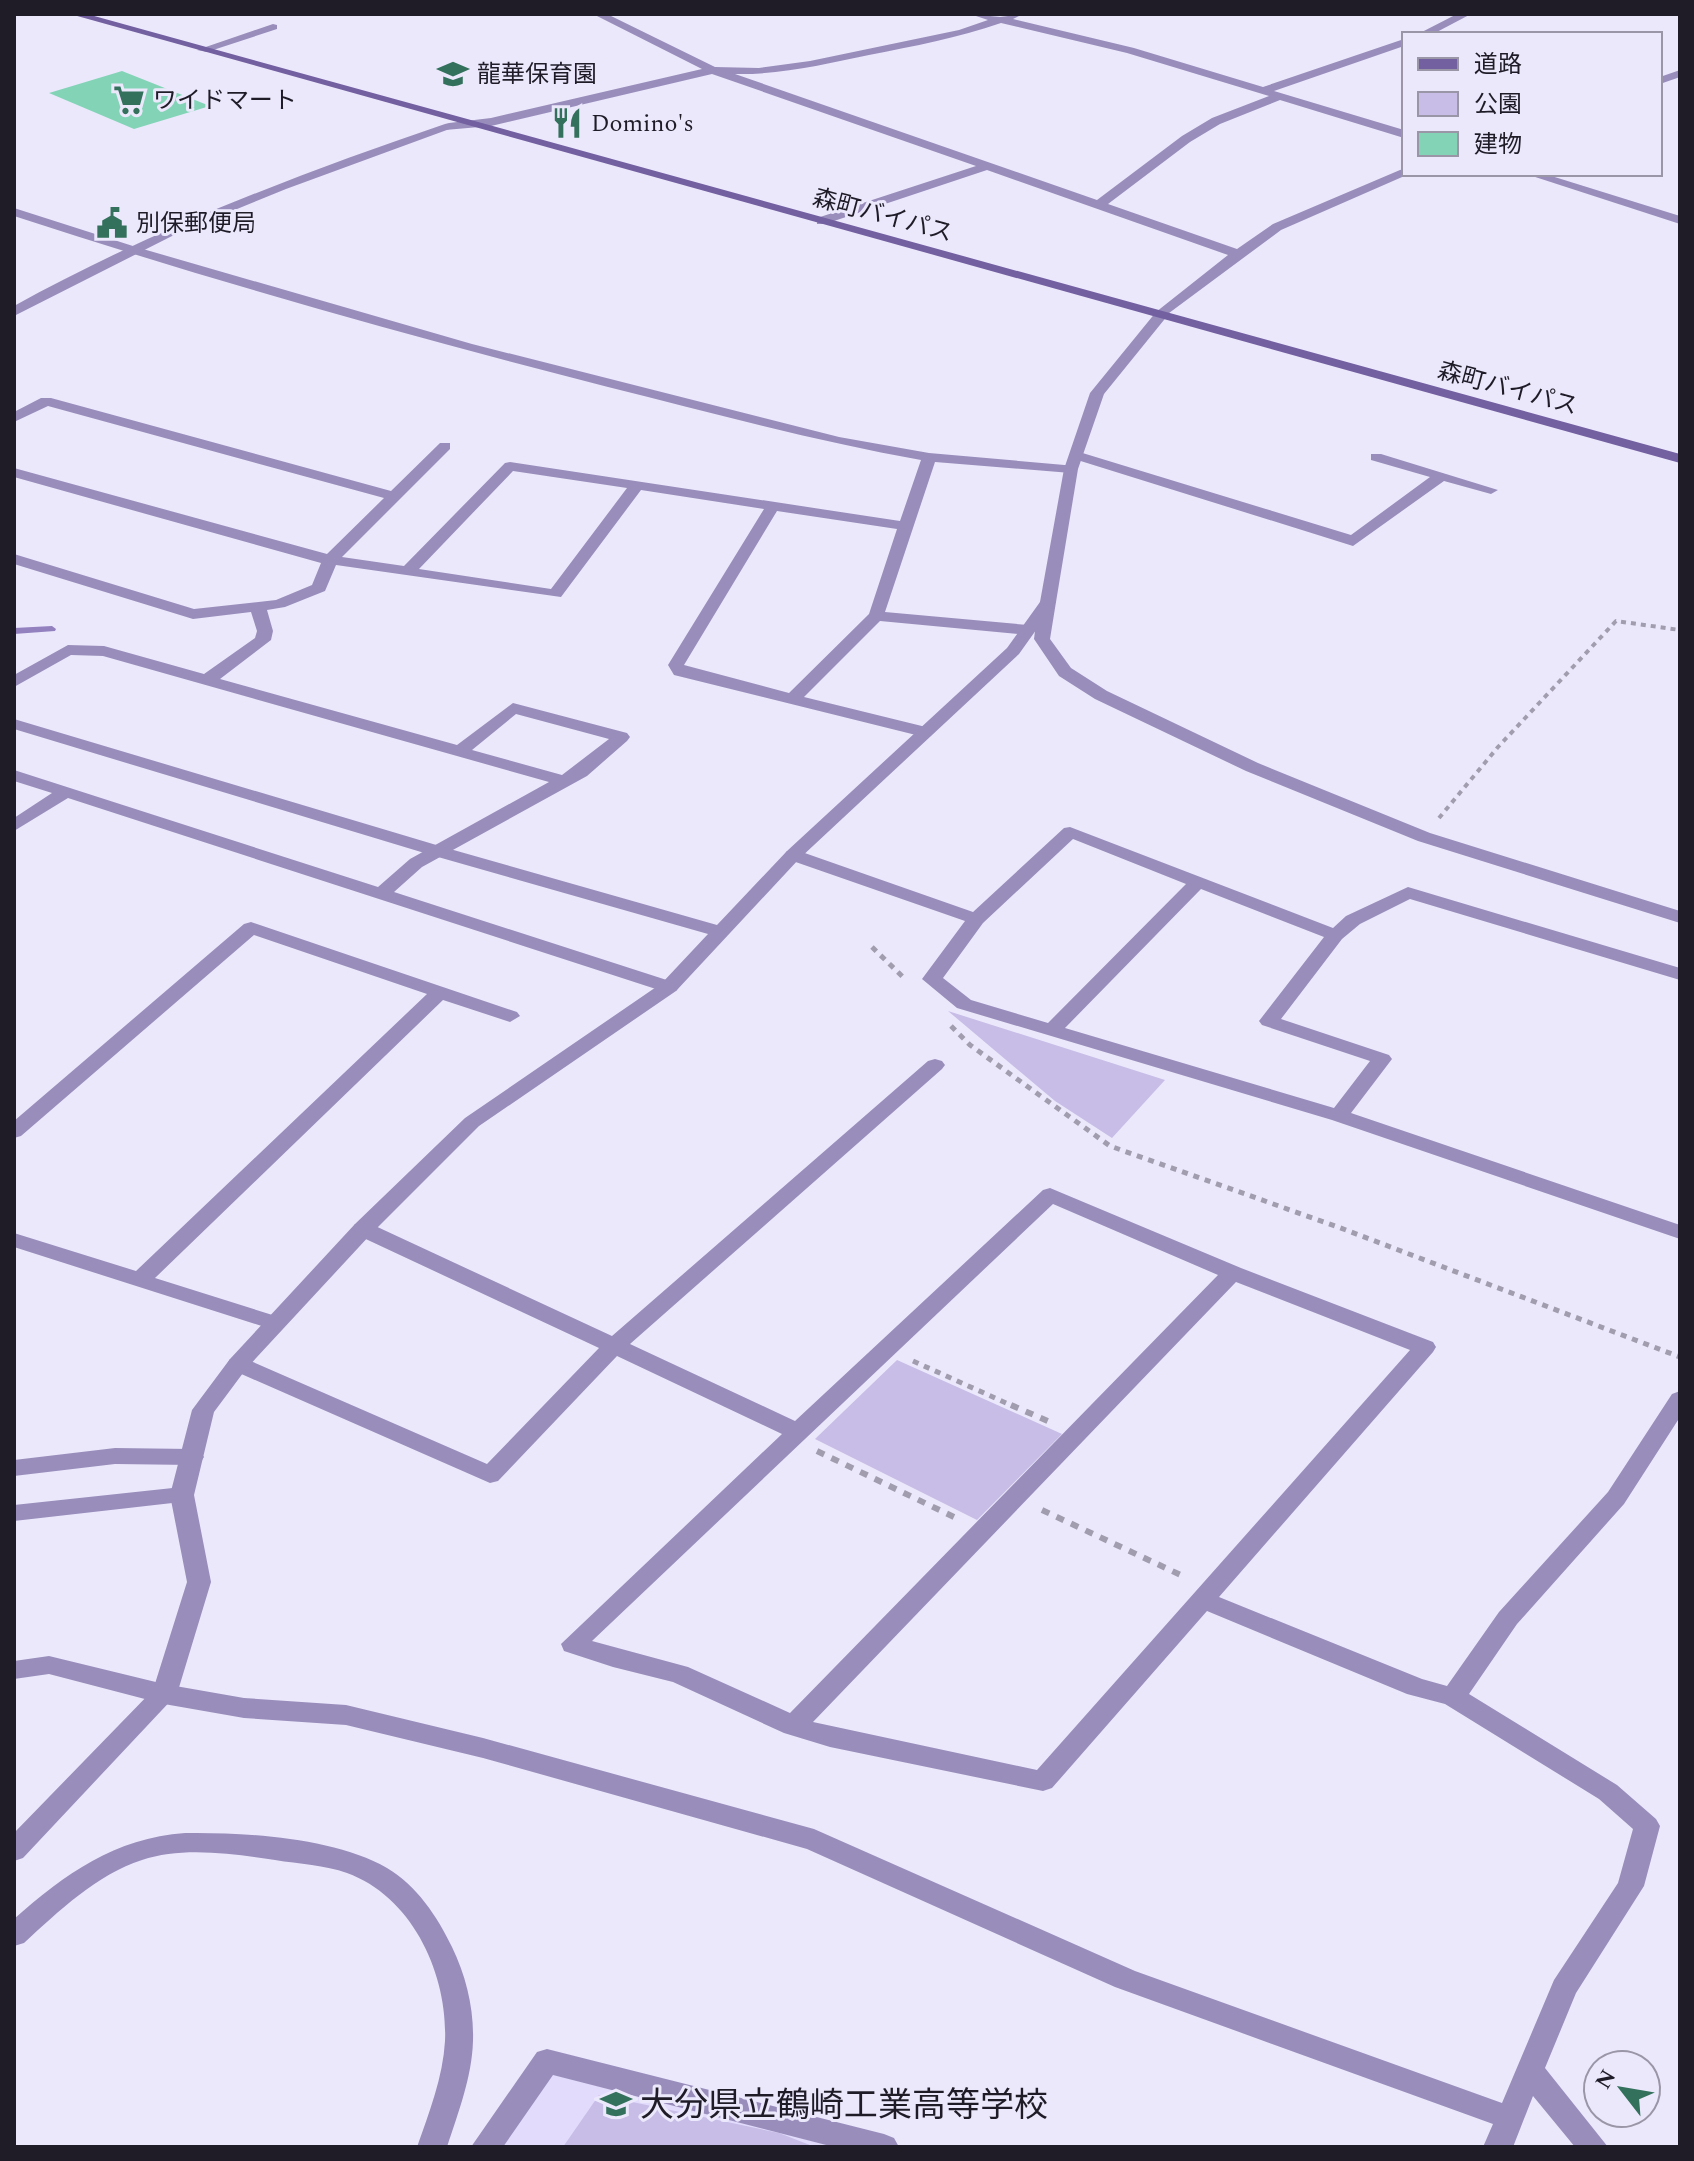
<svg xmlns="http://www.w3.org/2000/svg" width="1694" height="2161" viewBox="0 0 1694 2161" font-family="Spectral,'Noto Sans JP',serif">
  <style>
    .built { fill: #e2dbfc }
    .green { fill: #c7bde6 }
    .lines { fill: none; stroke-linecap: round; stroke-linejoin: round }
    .stream { fill: #9281be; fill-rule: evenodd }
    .building { fill: #83d4b7 }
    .path-far2 { stroke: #a19dae; stroke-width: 4; stroke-dasharray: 5 5; stroke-linecap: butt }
    .path-far1 { stroke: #a19dae; stroke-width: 5; stroke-dasharray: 6 6; stroke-linecap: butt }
    .path { stroke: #a19dae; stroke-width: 6; stroke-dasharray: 8 8; stroke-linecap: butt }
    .minor { fill: #998ebb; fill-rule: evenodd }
    .tertiary { fill: #998ebb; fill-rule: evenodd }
    .secondary { fill: #7360a1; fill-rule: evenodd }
    .labels { text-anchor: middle; stroke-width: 6; stroke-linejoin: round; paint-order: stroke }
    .far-poi-label { font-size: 24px; fill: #1f1c28; stroke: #ece8fc; text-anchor: start }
    .far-street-label { font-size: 24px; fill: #1f1c28; stroke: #ece8fc }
    .near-poi-label { font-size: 34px; fill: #1f1c28; stroke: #ece8fc; text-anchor: start }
  </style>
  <rect width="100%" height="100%" fill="#ece8fc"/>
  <path class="built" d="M547,2061L884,2147H486Z"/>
  <g class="green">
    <path d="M948,1011L1165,1080L1112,1138L1055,1101Z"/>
    <path d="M897,1360L1062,1434L977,1520L815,1439Z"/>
    <path d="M599,2095L779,2133L815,2147H563Z"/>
  </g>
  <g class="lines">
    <path class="stream" d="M52,626L56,629L55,631L14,634V628Z"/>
  </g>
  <path class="building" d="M122,71L210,106L134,129L49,93Z"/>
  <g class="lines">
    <path class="path-far2" d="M1439,818L1498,747L1616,621L1680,630"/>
    <g class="path-far1">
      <path d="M872,947L905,979"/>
      <path d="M951,1026L970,1045L1110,1146L1338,1227L1680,1357"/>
      <path d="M913,1361L1015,1407"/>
    </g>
    <g class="path">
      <path d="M1011,1405L1050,1422"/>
      <path d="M817,1451L956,1518"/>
      <path d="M1042,1510L1185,1577"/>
    </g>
    <g class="minor">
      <path d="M593,14H607L715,67L759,68L810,61L959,30L988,20L970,14L1000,17L1023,14L1013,19L1134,48L1263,87L1404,39V46L1274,91L1404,130V138L1280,100L1220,124L1190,142L1108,204L1237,249L1273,224L1400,170L1404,169V174H1409L1281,230L1161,319L1154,315L1156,312L1228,255L987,170L825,224H817V218L976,166L712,74L491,126L445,130V124L449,123L491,118L702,69ZM1001,23L1127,53L1269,96L1212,118L1182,136L1097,200L735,74C781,75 825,64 869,55C914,46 958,38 1001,23Z"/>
      <path d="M1457,14H1471L1433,34H1418Z"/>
      <path d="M273,24L277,25V29L207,52L197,50Z"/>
      <path d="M1680,70V77L1660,84V77Z"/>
      <path d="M1526,174H1545L1680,216V224Z"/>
      <path d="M14,208L136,247L472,344L839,437L929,453L1076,466L1078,469L1071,473L935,462L885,612L1028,625L1036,629L1040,602L1042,599H1054L1056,602L1050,639L1071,668L1107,691L1258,763L1430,833L1680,911V923L1418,841L1246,771L1095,699L1059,676L1034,639L1035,631L1028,635L880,621L804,697L930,728L933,732L924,737L674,675L668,665L764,509L641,490L561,597L336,565L325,591L285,607L267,610L273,631L271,640L220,679L457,745L513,703L627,733L630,737L627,741L587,776L422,867L394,892L676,983L679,987L676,991H662L68,798L14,831V818L52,793L14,781V770L378,887L410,859L549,782L103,656L71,655L14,687V675L68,645L104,646L204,674L255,638L257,631L251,612L193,619L14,564V554L194,609L276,600L312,585L321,563L14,477V468L327,554L384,498L48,406L14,422V412L41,398H51L391,491L440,443H450V449L342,557L404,566L505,463L510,462L900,521L921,460C815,441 712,413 608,387C408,336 210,280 14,216ZM513,471L627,488L551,589L419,569ZM777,511L897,529L869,614L789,693L684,665ZM516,714L609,739L562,775L472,750Z"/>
      <path d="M1076,451L1351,535L1430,477L1371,460V454H1381L1498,490L1491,494L1444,481L1353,546L1071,458L1069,455Z"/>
      <path d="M1070,827L1333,928L1346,916L1408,887L1680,968V980L1410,899L1360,924L1342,939L1281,1019L1389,1055L1392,1059L1351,1113L1680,1225V1239L1332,1120L957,1008L922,979L965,921L787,859L784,855L787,851H799L973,912L1064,828ZM1073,839L1186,884L1048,1023L971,1000L943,978L983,923ZM1201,889L1324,937L1259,1021L1262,1025L1370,1061L1334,1108L1065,1028Z"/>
      <path d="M251,922L517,1012L520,1016L510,1022L443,1000L155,1278L282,1318L285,1323L282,1328L274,1330L14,1247V1233L136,1271L427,994L254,935L21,1136L14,1138V1121L244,924Z"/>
      <path d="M935,1059L942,1061L945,1065L942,1069L630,1344L795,1421L1043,1190L1050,1188L1241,1268L1433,1342L1436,1347L1433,1352L1219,1597L1422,1679L1447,1686L1499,1612L1608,1492L1672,1394L1680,1391V1417L1624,1504L1517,1624L1469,1694L1617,1785L1656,1819L1660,1826L1644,1886L1576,1993L1545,2068L1608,2147H1575L1533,2096L1513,2147H1483L1493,2124L1115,1987L807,1849L483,1758L346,1725L244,1718L164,1704L49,1674L14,1679V1661L49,1656L164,1684L244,1698L346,1705L483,1738L814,1829L1135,1971L1502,2103L1554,1980L1618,1883L1633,1829L1599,1799L1445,1704L1407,1694L1207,1611L1052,1788L1043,1791L830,1747L784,1733L673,1682L613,1667L564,1651L561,1644L782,1434L617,1356L498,1481L490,1483L230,1369L227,1364L230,1359H246L487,1464L599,1348L355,1234L352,1229L355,1224H371L612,1336L928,1061ZM1053,1204L1218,1275L790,1713L688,1667L592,1641ZM1236,1282L1410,1350L1037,1770L813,1722Z"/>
      <path d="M115,1448L192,1449L200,1451L204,1457L200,1463L192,1465L115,1464L14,1476V1460Z"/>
      <path d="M182,1487L190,1489L194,1495L190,1501L14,1521V1505Z"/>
      <path d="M185,1833C245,1832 335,1838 387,1868C417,1886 437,1916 452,1947C466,1976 474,2008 473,2041C472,2077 458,2113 447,2147H417C429,2113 443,2077 445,2041C448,1975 413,1897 347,1873C325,1865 299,1864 275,1860C234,1854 183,1846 142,1860C96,1875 59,1911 24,1943L14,1946V1919C65,1874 115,1838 185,1833Z"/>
      <path d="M547,2049L884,2134L894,2138L899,2147H834L553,2075L503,2147H471L537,2052Z"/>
    </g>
    <g class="tertiary">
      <path d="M445,124L455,127L286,189L176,234L14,316V306C151,230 296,175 445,124Z"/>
      <path d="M1156,312L1168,315L1104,394L1078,469L1056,602L1019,654L799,859L676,991L479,1126L371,1234L246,1369L214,1412L194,1495L211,1582L177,1694L23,1858L14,1861V1833L153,1690L187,1582L170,1495L192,1410L230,1359L355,1224L465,1118L662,983L708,934L431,855L14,729V719L443,847L717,925L787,851L1007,648L1040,602L1064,469L1090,393Z"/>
    </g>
    <path class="secondary" d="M70,14H87L1680,454V463Z"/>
  </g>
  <defs>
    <symbol id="school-bare" viewBox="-9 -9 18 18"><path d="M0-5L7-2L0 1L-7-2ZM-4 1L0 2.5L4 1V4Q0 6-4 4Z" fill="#33715c" stroke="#ece8fc" stroke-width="2.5" paint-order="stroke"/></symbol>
    <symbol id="supermarket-bare" viewBox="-9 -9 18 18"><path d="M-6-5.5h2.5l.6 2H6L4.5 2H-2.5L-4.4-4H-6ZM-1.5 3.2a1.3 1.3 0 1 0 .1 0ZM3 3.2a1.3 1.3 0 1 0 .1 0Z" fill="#33715c" stroke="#ece8fc" stroke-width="2.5" paint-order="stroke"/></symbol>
    <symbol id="restaurant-bare" viewBox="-9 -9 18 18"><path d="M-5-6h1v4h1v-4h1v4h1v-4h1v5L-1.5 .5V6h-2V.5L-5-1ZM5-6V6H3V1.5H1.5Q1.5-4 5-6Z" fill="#33715c" stroke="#ece8fc" stroke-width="2.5" paint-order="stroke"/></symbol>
    <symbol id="civic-bare" viewBox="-9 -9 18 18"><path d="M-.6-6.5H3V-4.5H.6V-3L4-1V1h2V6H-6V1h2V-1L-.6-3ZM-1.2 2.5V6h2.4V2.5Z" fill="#33715c" stroke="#ece8fc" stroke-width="2.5" paint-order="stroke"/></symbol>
  </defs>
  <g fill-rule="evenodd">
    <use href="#school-bare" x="431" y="52" width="44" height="44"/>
    <use href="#supermarket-bare" x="107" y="78" width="44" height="44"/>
    <use href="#restaurant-bare" x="545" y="101" width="44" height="44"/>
    <use href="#civic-bare" x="90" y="201" width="44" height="44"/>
    <use href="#school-bare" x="594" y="2082" width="44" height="44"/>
  </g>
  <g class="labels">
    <g class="far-poi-label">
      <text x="477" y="82">龍華保育園</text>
      <text x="153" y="108">ワイドマート</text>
      <text x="591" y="131">Domino's</text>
      <text x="136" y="231">別保郵便局</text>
    </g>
    <g class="far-street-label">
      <text transform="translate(883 215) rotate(15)" y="8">森町バイパス</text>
      <text transform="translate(1508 388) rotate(15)" y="8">森町バイパス</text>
    </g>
    <g class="near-poi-label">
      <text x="640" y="2116">大分県立鶴崎工業高等学校</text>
    </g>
  </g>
  <rect width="1694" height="2161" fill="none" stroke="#1f1c28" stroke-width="32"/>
  <rect x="1402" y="32" width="260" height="144" fill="#ece8fc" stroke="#9a96a7" stroke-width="2"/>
  <rect x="1418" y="58" width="40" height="12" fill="#7360a1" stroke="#9a96a7" stroke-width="2"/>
  <text x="1474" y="72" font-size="24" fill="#1f1c28">道路</text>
  <rect x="1418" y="92" width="40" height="24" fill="#c7bde6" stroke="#9a96a7" stroke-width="2"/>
  <text x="1474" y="112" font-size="24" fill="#1f1c28">公園</text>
  <rect x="1418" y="132" width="40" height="24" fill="#83d4b7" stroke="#9a96a7" stroke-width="2"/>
  <text x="1474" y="152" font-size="24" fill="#1f1c28">建物</text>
  <g transform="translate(1622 2089) rotate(301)"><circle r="38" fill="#ece8fc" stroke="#9a96a7" stroke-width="2"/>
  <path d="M0-6L14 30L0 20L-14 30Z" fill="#33715c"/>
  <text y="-12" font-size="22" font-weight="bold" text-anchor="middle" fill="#1f1c28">N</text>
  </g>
</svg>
